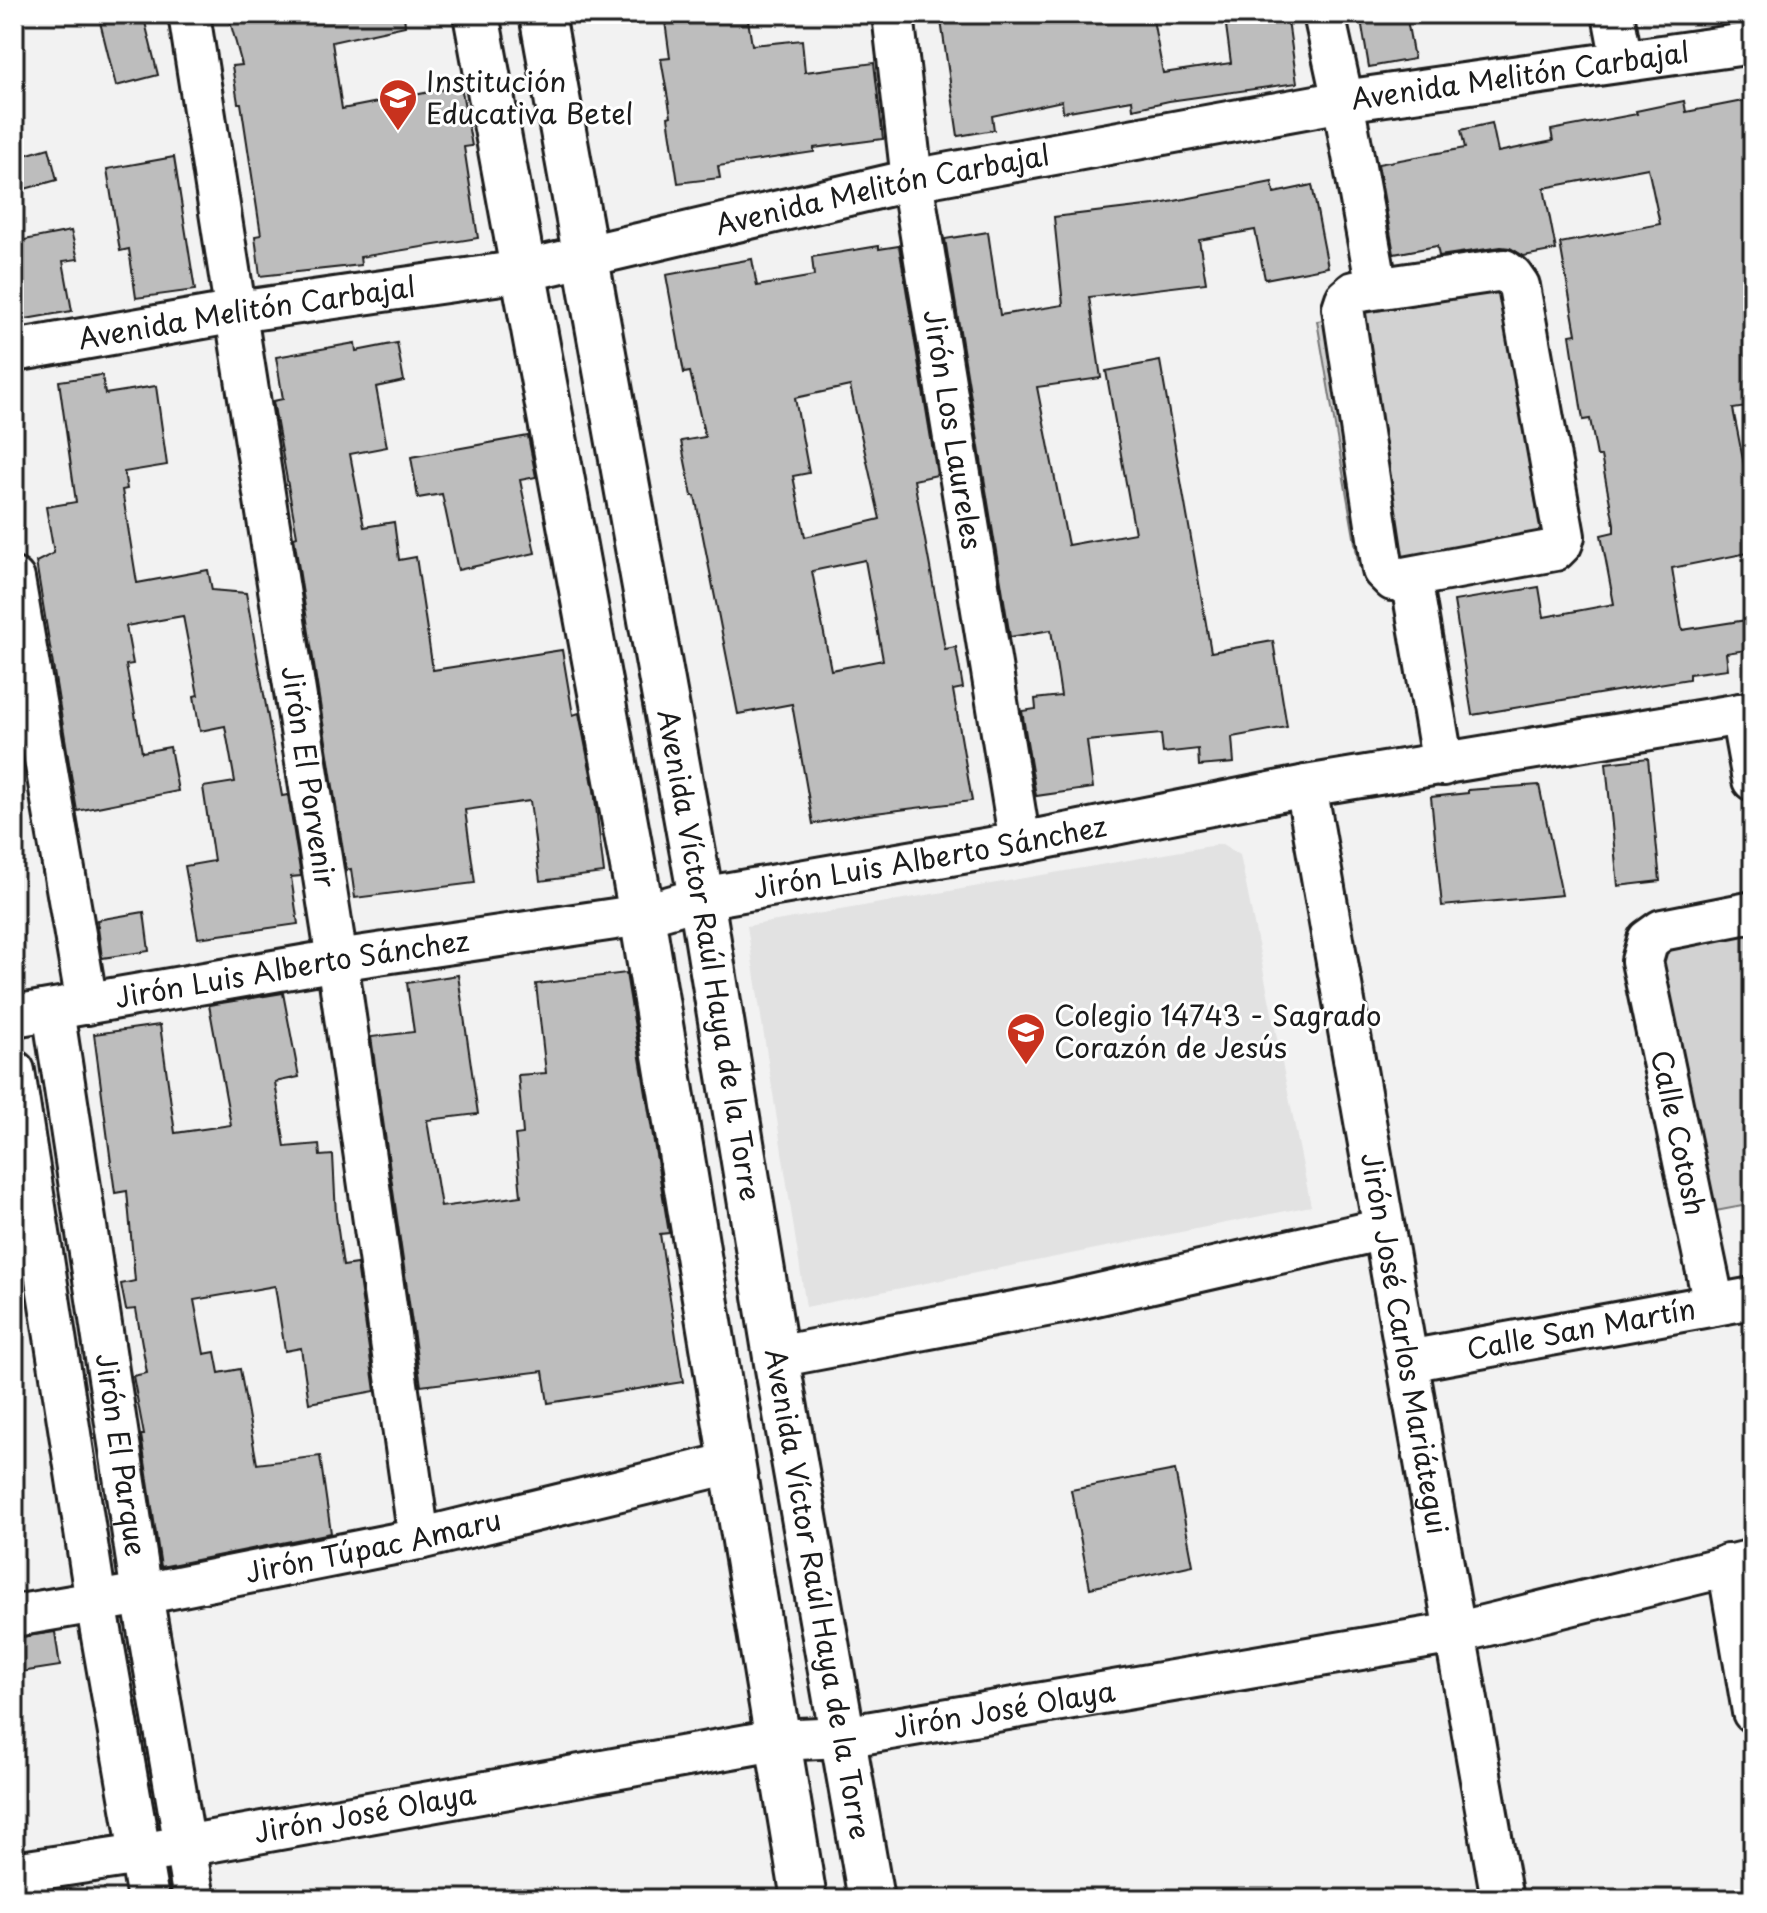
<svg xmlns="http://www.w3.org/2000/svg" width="1767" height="1913" viewBox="0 0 1767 1913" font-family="'Playpen Sans',sans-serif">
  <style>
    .built { fill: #e2e2e2 }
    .green { fill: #d2d2d2; stroke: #777; stroke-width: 2 }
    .building { fill: #bdbdbd; stroke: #1c1c1c; stroke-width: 2; fill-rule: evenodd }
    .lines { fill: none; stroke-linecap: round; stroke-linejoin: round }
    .minor-casing { stroke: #1c1c1c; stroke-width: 46 }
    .major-casing { stroke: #1c1c1c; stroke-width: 50 }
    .minor { stroke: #fff; stroke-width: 40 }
    .major { stroke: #fff; stroke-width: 44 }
    .labels { text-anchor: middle; stroke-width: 6; stroke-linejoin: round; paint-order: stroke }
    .street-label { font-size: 28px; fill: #1c1c1c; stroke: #fff }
    .poi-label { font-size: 28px; fill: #1c1c1c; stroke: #fff; text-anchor: start }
  </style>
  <rect width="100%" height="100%" fill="#f2f2f2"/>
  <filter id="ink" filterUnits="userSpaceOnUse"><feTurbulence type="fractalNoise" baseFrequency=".0125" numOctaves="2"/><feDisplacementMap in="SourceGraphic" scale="16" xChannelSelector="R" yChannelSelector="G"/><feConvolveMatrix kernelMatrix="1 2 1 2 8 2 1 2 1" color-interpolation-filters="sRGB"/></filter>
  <g filter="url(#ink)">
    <path class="built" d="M1222,844L1240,855L1311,1206L806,1307L747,926Z"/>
    <g class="green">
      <path d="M1500,290L1541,535L1359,566L1317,321Z"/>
      <path d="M1753,931V1204L1716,1211L1706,1205L1656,957L1663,946Z"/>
    </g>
    <g class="building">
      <path d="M98,14H143L158,75L116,86Z"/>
      <path d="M228,14H404L405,26L332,42L342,109L461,86L472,146L464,147L478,238L360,257L361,265L260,276L255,236L261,235L241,103H238L232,66L242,65Z"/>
      <path d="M664,14H747L752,45L802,40L805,72L874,63L883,139L814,148V152L718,166L720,178L678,183L668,117L671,116L661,59L670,58Z"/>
      <path d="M940,14H1152L1163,73L1231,63L1225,18L1250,14H1287L1297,83L1169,101L1133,109L1132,100L1063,112L1062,101L992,116L994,130L958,136Z"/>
      <path d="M1360,14H1406L1414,59L1369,67Z"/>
      <path d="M1753,99V406L1733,409L1753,510V552L1672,568L1682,630L1753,619V649L1726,653L1728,669L1689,674V679L1472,715L1454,601L1539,587L1544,617L1614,604L1601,535L1614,532V524L1601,456H1597L1590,419L1583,420L1570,335L1576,334L1560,243L1660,224L1648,168L1544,188L1556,250L1524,256L1510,248L1501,247L1439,256L1437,246L1394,254L1378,164L1465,148L1461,130L1492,123L1498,152L1553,141L1551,130L1637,114L1636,111L1684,101L1686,112Z"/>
      <path d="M49,148L57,180L14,192V158Z"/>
      <path d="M174,157L195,290L136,298L129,249L120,251L107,169Z"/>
      <path d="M1272,182L1274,193L1312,185L1328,267L1265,279L1255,230L1199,240L1206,283L1089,297L1101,378L1037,387L1068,545L1135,533L1106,371L1160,361L1211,652L1273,641L1287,727L1232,737L1234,763L1199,766L1198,749L1163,753L1161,734L1087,741L1093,788L1036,796L1022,711L1036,709L1035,699L1061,696L1051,630L1010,637L945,239L988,232L1000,315L1063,305L1054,217L1154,205Z"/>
      <path d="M71,231L78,259L63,261L72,311L14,321V242Z"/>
      <path d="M879,246V249L899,246L937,475L914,480L945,649L956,647L963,688L953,690L972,801L859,815L813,824L792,704L738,714L695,496H692L681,441L705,437L690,372L684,373L666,275L752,259L757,286L814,276L812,257ZM850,386L880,519L805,537L793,476L809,473L795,398ZM865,560L883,660L831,670L812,571Z"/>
      <path d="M355,343L356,351L397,343L404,381L376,387L387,447L350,454L364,527L394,522L399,560L416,557L433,670L562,650L573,715L579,713L594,790L604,873L540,881L530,801L465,810L475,883L355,898L351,869L346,870L294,537L297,536L273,401L283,399L276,357Z"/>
      <path d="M102,375L105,394L156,386L167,465L124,472L127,489L122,490L137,583L208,570L212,590L246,593L282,796L288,795L301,876L291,877L298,924L198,938L185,866L214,861L203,787L235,782L225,726L200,731L194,696L198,695L183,616L126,626L133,664L126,665L142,752L170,747L178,791L77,811L36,562L54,553L46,507L76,502L59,381Z"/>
      <path d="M528,436L536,477L520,480L535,553L458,570L442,494L418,498L411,457Z"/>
      <path d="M1648,758L1660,881L1618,886L1606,763Z"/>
      <path d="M1539,785L1562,895L1442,906L1431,797L1468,793V790Z"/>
      <path d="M144,912L149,951L102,958L97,920Z"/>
      <path d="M626,973L669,1233L660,1234L683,1382L548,1403L543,1371L421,1386L371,1037L414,1032L407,983L458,975L478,1114L427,1120L441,1207L521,1196L515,1135L523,1134L518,1075L546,1073L536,984Z"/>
      <path d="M283,993L299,1077L275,1082L285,1147L319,1144L320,1156L333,1155L336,1216L343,1266L357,1264L375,1391L309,1403L301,1348L285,1351L275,1286L194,1300L204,1354L215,1352L219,1373L240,1369L257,1464L320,1456L331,1533L161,1567L141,1435H144L133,1376L147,1373L136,1309L126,1310L121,1284L135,1281L127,1191L115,1193L94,1034L160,1025L175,1133L231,1125L209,1005Z"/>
      <path d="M1175,1470L1193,1565L1090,1588L1071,1490Z"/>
      <path d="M55,1632L60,1666L14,1673V1638Z"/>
    </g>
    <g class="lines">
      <defs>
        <g id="minor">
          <path id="s1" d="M189,14L337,960L419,1539"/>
          <path id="s2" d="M893,14L912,180L1020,843"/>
          <path d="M1324,14L1343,101L1377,288"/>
          <path d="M1613,14L1622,61"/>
          <path d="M1504,270L1512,276L1519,286L1564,536L1562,543L1555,550L1393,580L1383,570L1343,308L1346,299L1354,292Z"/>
          <path id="s3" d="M14,351L237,312L523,271L912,180L1343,101L1753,43"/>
          <path d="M1411,578L1443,765"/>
          <path d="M14,579L87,1004"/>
          <path d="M1741,714L1753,780"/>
          <path id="s4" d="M1306,786L1502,1899"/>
          <path id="s5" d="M53,1010L142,1594L194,1899"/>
          <path id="s6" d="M14,1016L337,960L642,915L701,898L1020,843L1306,786L1753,712"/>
          <path d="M14,1071L96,1602L148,1899"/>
          <path d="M1714,1305L1642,961L1648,940L1662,930L1753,912"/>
          <path d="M776,1357L1056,1304L1384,1229"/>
          <path id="s7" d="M1408,1361L1753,1298"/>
          <path d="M1728,1565L1753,1712"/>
          <path id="s8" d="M14,1616L142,1594L419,1539L731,1463"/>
          <path id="s9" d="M14,1873L140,1854L776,1740L843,1737L1455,1633L1753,1560"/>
        </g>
        <g id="major">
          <path d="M476,14L642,915L804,1899"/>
          <path id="s10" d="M542,14L701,898L776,1357L871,1899"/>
        </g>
      </defs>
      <use href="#minor" class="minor-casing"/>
      <use href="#major" class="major-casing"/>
      <use href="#minor" class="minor"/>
      <use href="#major" class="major"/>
    </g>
  </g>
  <defs>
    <symbol id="school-pin" viewBox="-11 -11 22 30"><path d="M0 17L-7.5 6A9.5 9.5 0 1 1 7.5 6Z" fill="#c8321e" stroke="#fff"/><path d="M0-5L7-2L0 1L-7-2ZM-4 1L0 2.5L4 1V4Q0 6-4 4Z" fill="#fff"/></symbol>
  </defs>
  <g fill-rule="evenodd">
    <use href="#school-pin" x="376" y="76" width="44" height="60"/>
    <use href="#school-pin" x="1004" y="1010" width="44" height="60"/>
  </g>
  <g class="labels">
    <g class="street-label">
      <text dy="10" stroke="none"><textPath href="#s3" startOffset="1532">Avenida Melitón Carbajal</textPath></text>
      <text dy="10" stroke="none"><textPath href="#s3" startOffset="884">Avenida Melitón Carbajal</textPath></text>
      <text dy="10" stroke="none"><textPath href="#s3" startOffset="236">Avenida Melitón Carbajal</textPath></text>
      <text dy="10" stroke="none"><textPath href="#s2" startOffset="420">Jirón Los Laureles</textPath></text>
      <text dy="10" stroke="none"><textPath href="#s1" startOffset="772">Jirón El Porvenir</textPath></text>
      <text dy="10" stroke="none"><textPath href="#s6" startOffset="930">Jirón Luis Alberto Sánchez</textPath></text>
      <text dy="10" stroke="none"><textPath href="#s10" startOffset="956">Avenida Víctor Raúl Haya de la Torre</textPath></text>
      <text dy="10" stroke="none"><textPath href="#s6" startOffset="282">Jirón Luis Alberto Sánchez</textPath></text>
      <text transform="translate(1678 1133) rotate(78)" y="10">Calle Cotosh</text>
      <text dy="10" stroke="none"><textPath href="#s7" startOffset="176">Calle San Martín</textPath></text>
      <text dy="10" stroke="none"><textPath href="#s4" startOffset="566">Jirón José Carlos Mariátegui</textPath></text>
      <text dy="10" stroke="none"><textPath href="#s5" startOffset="450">Jirón El Parque</textPath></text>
      <text dy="10" stroke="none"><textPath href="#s8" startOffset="366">Jirón Túpac Amaru</textPath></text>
      <text dy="10" stroke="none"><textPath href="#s10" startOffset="1604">Avenida Víctor Raúl Haya de la Torre</textPath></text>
      <text dy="10" stroke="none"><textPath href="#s9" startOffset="1004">Jirón José Olaya</textPath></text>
      <text dy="10" stroke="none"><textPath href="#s9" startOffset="356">Jirón José Olaya</textPath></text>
    </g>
    <g class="poi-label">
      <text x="426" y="92">Institución<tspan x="426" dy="32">Educativa Betel</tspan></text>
      <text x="1054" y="1026">Colegio 14743 - Sagrado<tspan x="1054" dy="32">Corazón de Jesús</tspan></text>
    </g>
  </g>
  <rect width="1767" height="1913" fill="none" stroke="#fff" stroke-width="48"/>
  <rect x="24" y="24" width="1719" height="1865" fill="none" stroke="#1c1c1c" stroke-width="3" filter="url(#ink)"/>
</svg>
